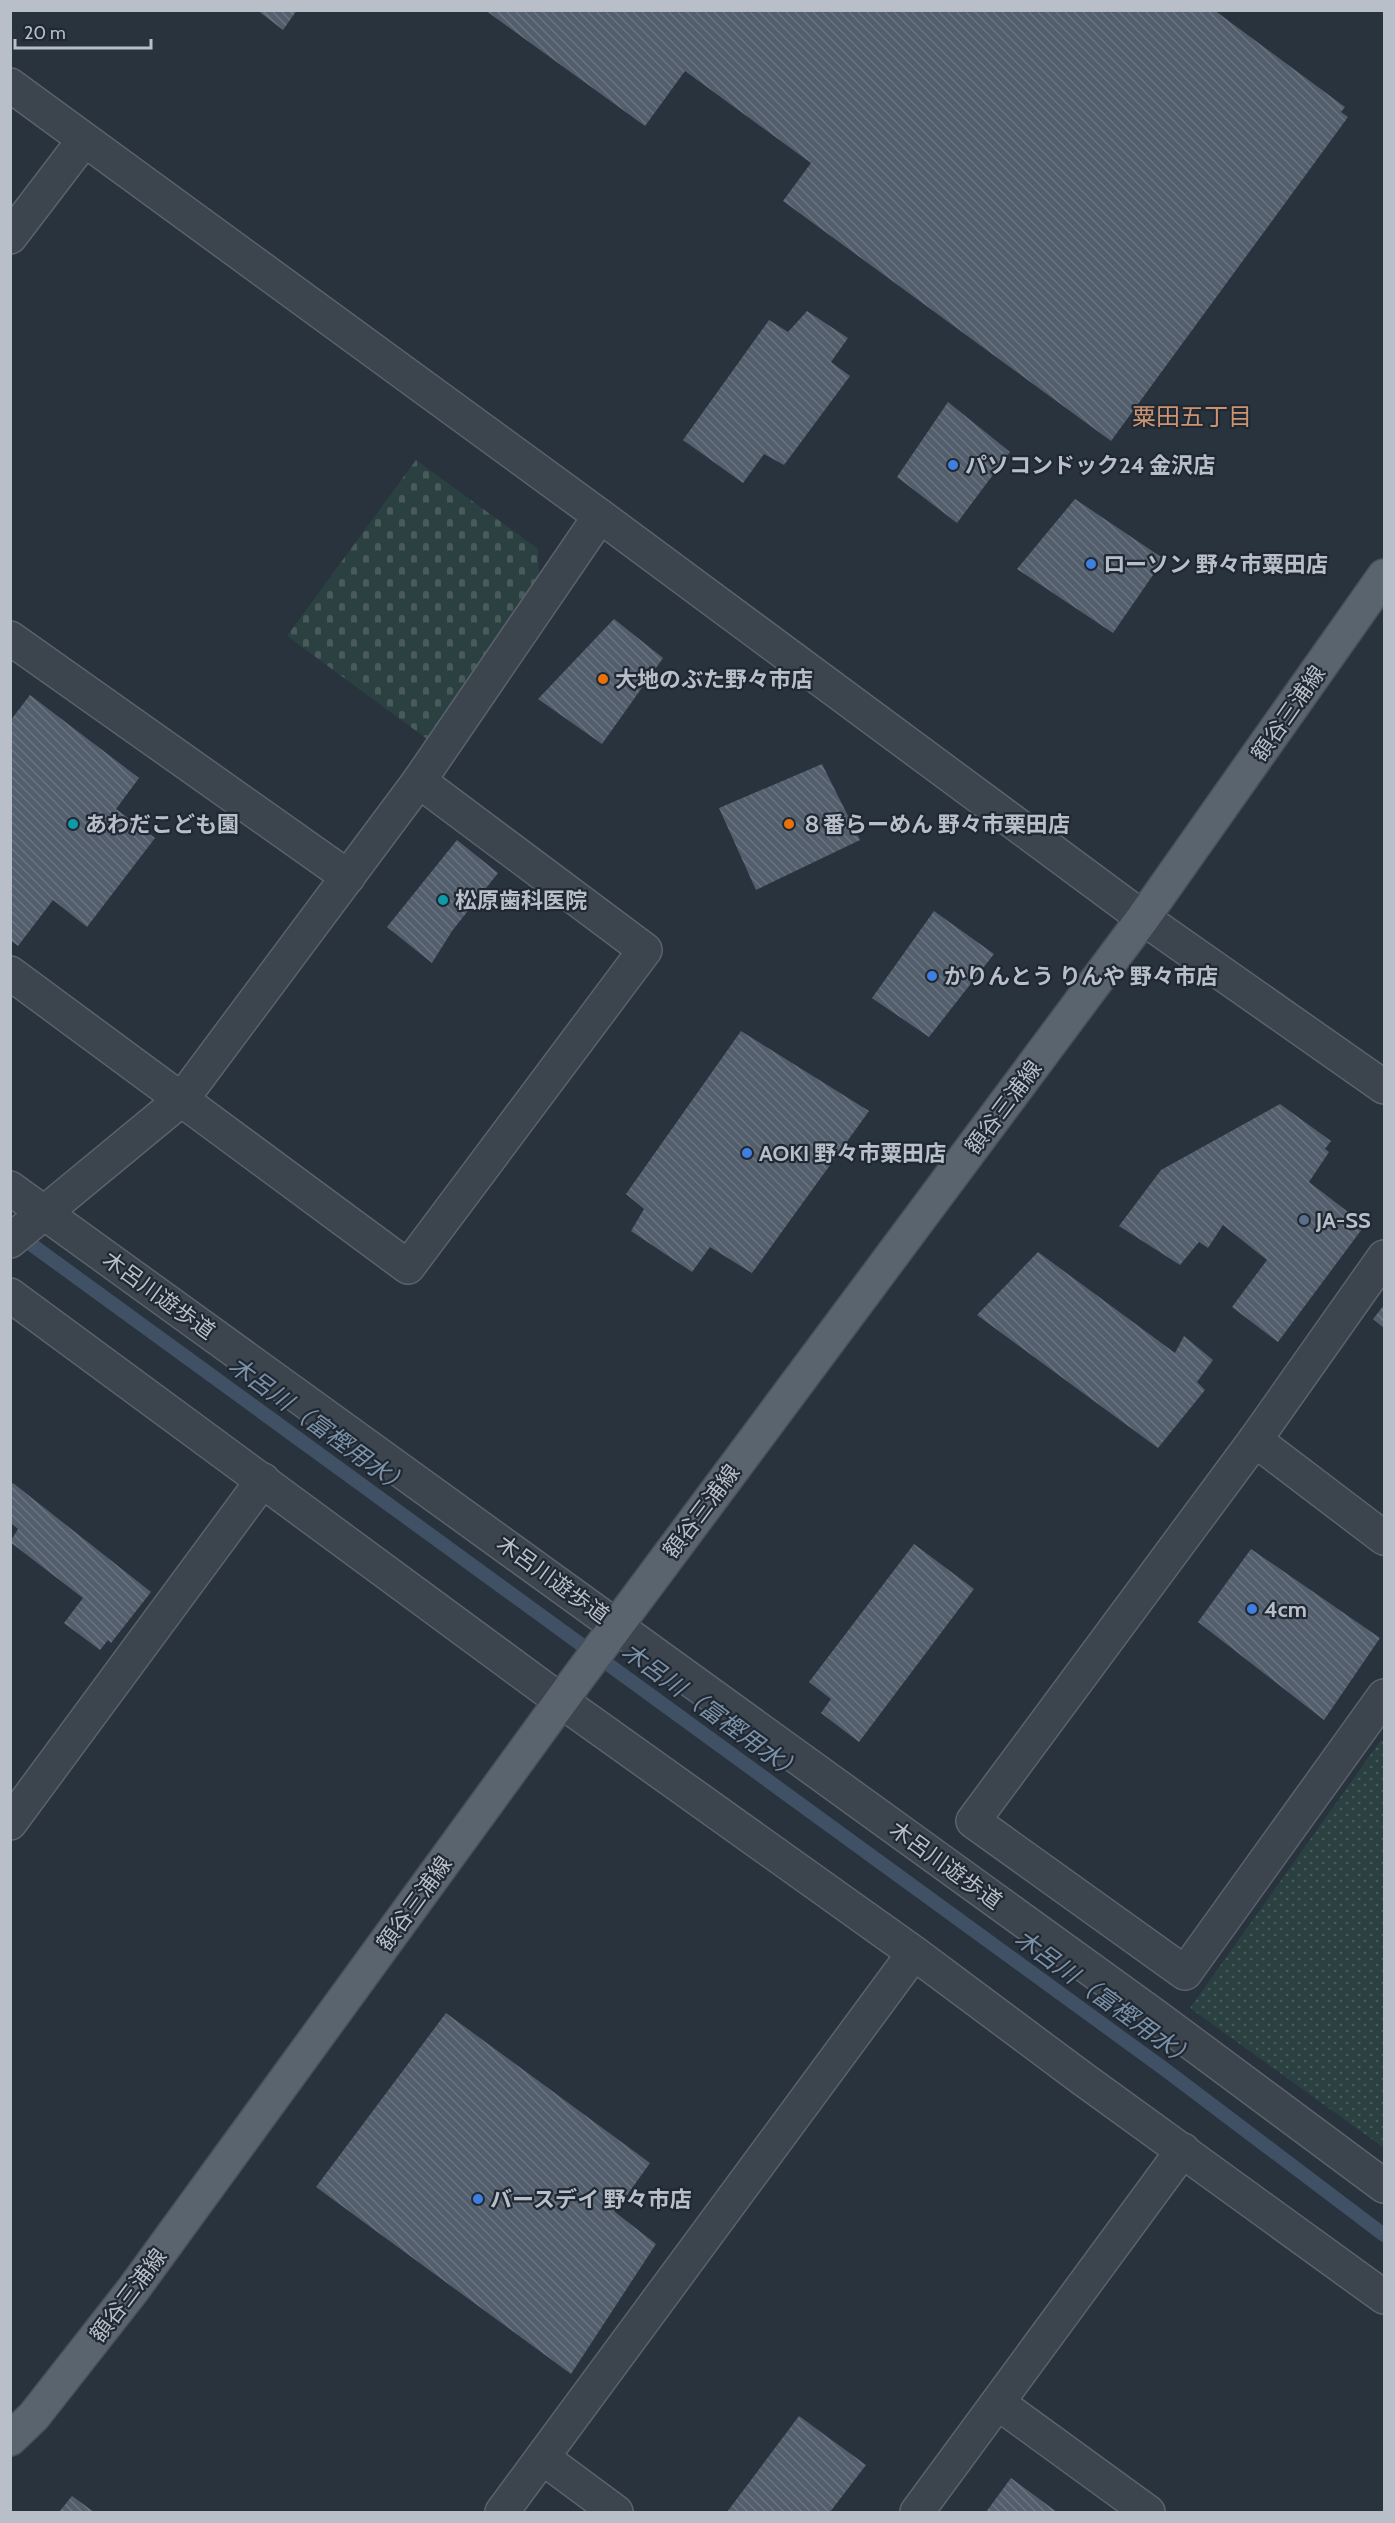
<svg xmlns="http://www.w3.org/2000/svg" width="1395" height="2523" viewBox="0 0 1395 2523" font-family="Cabin,'Noto Sans JP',sans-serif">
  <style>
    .green { fill: url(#green-dots) }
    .cemetery { fill: url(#cemetery-stones) }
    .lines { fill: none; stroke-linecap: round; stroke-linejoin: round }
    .stream { stroke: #405165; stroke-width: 14 }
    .building { fill: url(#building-back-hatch) }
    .minor-casing { stroke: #5a626c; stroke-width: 36 }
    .major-casing { stroke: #48505a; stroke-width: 36 }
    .minor { stroke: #3c444e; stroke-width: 33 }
    .major { stroke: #5a646e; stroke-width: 33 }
    .shop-dot { fill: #3f7fe0; stroke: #202933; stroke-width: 2 }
    .food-dot { fill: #e8710a; stroke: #202933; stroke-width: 2 }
    .culture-dot { fill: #0f9aa8; stroke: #202933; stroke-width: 2 }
    .service-dot { fill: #5c6f8a; stroke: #202933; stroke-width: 2 }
    .labels { text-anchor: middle; stroke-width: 4.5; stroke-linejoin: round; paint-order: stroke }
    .poi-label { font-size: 22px; font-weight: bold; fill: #b8bfc9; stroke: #202933; text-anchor: start }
    .street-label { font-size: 22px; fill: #b8bfc9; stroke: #202933 }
    .neighbourhood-label { font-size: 24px; fill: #cc9370; stroke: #202933 }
    .water-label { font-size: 24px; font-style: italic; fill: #7c92a9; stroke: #202933 }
  </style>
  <defs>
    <pattern id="green-dots" width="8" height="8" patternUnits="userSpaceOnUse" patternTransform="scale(1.5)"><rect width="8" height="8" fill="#2b4040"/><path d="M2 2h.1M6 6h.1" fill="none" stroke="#485a5a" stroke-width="1.8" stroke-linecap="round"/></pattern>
    <pattern id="cemetery-stones" width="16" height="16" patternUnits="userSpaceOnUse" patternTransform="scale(1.5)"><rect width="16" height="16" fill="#2b4040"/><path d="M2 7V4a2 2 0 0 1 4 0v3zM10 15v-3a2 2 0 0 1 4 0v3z" fill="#485a5a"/></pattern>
    <pattern id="building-back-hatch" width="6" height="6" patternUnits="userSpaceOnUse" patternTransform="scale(1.5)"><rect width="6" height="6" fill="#535e6c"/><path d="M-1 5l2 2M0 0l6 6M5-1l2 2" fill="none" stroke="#6a7380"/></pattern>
  </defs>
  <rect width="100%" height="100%" fill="#28333e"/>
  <path class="green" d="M1381,1740L1384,1742V2148L1190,2008Z"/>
  <path class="cemetery" d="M416,460L538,549L539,580L427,739L287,636Z"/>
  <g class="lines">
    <path class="stream" d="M17,1234L1167,2071L1384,2235"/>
  </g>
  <g class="building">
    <path d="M257,10H297L283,30Z"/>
    <path d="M485,10H1214L1345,107L1341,112L1348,117L1111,441L783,201L811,163L685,71L645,126Z"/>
    <path d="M807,311L848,338L831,362L850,376L784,465L764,454L743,483L683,440L769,320L788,332Z"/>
    <path d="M948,402L1010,452L957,523L897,477Z"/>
    <path d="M1075,499L1164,559L1113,633L1017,569Z"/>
    <path d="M614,619L663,658L602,744L538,699Z"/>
    <path d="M30,695L139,778L116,809L155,838L87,927L53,900L18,946L10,940V721Z"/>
    <path d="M822,764L860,840L756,890L719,808Z"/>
    <path d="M457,840L498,873L452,931L432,963L387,927Z"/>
    <path d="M934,911L994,954L929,1037L872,998Z"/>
    <path d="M741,1031L869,1111L752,1273L710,1247L692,1272L631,1231L644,1209L626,1194Z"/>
    <path d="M1280,1104L1331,1141L1325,1149L1329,1152L1309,1182L1365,1225L1278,1342L1232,1307L1267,1260L1223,1225L1208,1248L1199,1242L1180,1265L1119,1226L1161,1170Z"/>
    <path d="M1038,1252L1175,1353L1184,1336L1213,1360L1197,1382L1205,1390L1158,1448L977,1315Z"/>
    <path d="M1384,1305V1328L1373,1319Z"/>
    <path d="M13,1483L151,1592L111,1643L108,1640L100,1650L64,1623L83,1598L10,1542L18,1529L10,1522V1486Z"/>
    <path d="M914,1544L974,1589L859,1742L821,1713L831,1699L809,1682Z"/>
    <path d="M1251,1549L1380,1638L1324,1720L1198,1622Z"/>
    <path d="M446,2013L650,2163L615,2212L656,2244L571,2374L316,2187Z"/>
    <path d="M799,2416L866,2465L830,2512H727Z"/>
    <path d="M1011,2478L1057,2512H986Z"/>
    <path d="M72,2496L94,2512H59Z"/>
  </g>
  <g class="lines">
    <defs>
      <g id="minor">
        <path d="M10,85L600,516L1143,918L1384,1087"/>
        <path d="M10,237L84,140"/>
        <path d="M10,638L348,877"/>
        <path d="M10,973L408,1267L645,950L419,781"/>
        <path d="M10,1188L1154,2015L1384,2186"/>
        <path d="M10,1241L182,1099L419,781L600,516"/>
        <path d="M1384,1257L1255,1440L973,1821L1185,1973L1384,1696"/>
        <path d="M10,1295L561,1701L914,1953L1083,2079L1384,2297"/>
        <path d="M1255,1440L1384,1538"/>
        <path d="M10,1823L263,1480"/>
        <path d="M998,2403L1148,2512"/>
        <path d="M543,2458L616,2512"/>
        <path d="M502,2512L914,1953"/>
        <path d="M917,2512L1183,2150"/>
      </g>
      <path id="major" d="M10,2439L34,2416L132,2291L577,1679L1143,918L1384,576"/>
    </defs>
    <use href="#minor" class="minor-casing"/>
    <use href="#major" class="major-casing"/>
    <use href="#minor" class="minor"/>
    <use href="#major" class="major"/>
  </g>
  <g class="shop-dot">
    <circle cx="953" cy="465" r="6"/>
    <circle cx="1091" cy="564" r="6"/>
    <circle cx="932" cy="976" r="6"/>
    <circle cx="747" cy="1153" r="6"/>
    <circle cx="1252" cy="1609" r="6"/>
    <circle cx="478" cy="2199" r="6"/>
  </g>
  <g class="food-dot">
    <circle cx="603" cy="679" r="6"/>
    <circle cx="789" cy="824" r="6"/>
  </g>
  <g class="culture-dot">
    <circle cx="73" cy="824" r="6"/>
    <circle cx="443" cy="900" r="6"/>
  </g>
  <circle class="service-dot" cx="1304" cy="1220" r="6"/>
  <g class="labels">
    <g class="poi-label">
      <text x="965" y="473">パソコンドック24 金沢店</text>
      <text x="1103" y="572">ローソン 野々市粟田店</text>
      <text x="615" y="687">大地のぶた野々市店</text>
      <text x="85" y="832">あわだこども園</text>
      <text x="801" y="832">８番らーめん 野々市栗田店</text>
      <text x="455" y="908">松原歯科医院</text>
      <text x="944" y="984">かりんとう りんや 野々市店</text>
      <text x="759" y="1161">AOKI 野々市粟田店</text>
      <text x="1316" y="1228">JA-SS</text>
      <text x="1264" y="1617">4cm</text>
      <text x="490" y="2207">バースデイ 野々市店</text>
    </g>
    <g class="street-label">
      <text transform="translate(1288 713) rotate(-55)" y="8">額谷三浦線</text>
      <text transform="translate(1003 1107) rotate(-53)" y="8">額谷三浦線</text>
      <text transform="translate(159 1295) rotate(36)" y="8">木呂川遊歩道</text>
      <text transform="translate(701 1511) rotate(-53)" y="8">額谷三浦線</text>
      <text transform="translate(553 1579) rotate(36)" y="8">木呂川遊歩道</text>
      <text transform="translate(946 1865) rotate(36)" y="8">木呂川遊歩道</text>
      <text transform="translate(414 1903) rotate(-54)" y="8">額谷三浦線</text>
      <text transform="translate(128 2295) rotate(-53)" y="8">額谷三浦線</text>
    </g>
    <g class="neighbourhood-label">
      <text x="1192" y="425">粟田五丁目</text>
    </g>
    <g class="water-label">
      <text transform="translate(319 1426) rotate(36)" y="8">木呂川（富樫用水）</text>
      <text transform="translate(712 1712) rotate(36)" y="8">木呂川（富樫用水）</text>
      <text transform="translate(1105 1999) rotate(36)" y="8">木呂川（富樫用水）</text>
    </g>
  </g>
  <rect width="1395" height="2523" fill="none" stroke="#b8bfc9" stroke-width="24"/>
  <path d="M15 39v9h136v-9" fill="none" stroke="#b8bfc9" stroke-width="3"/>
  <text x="24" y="39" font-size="18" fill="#b8bfc9" stroke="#202933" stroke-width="4.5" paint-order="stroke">20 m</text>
</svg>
